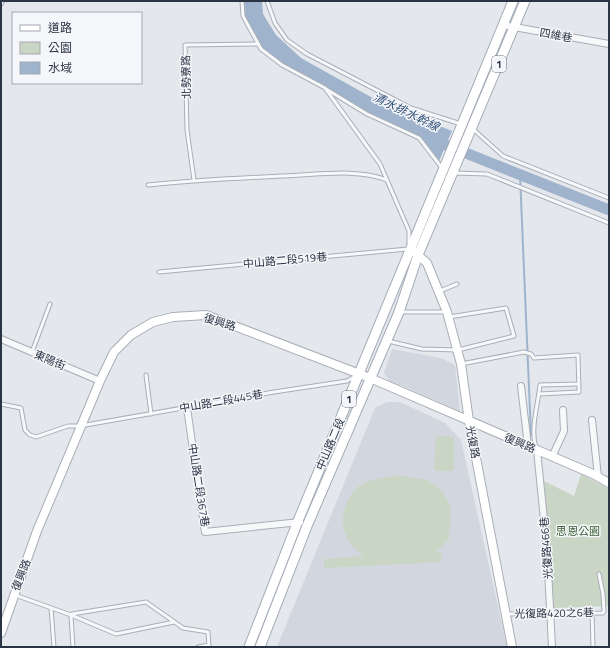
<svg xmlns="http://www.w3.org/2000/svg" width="610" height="648" viewBox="0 0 610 648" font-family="'Titillium Web','Noto Sans TC',sans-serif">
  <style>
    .built { fill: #d2d6de }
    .green { fill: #c9d6c5 }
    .water { fill: #9fb4cc }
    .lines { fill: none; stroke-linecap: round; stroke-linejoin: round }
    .stream { stroke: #9fb4cc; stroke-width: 2 }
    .river { stroke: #9fb4cc; stroke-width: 11 }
    .lane-casing { stroke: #a9aeb7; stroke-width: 5 }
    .street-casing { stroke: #a9aeb7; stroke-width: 8 }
    .secondary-casing { stroke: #a9aeb7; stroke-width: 10 }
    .primary-casing { stroke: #a3abb8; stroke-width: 11 }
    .lane { stroke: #f7f8fa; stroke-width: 3 }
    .street { stroke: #f7f8fa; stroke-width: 6 }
    .secondary { stroke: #fff; stroke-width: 8 }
    .primary { stroke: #fff; stroke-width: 9 }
    .labels { text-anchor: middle; stroke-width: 3; stroke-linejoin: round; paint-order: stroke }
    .shield { fill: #f4f6f9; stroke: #676e7b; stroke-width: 1 }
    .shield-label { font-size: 10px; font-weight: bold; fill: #2b3445 }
    .street-label { font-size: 11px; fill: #2b3445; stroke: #f4f6f9 }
    .park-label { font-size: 11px; fill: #3f6138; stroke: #f4f6f9 }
    .water-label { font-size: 12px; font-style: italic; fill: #34527a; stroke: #f4f6f9 }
  </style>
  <rect width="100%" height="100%" fill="#e4e7ec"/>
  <g class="built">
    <path d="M392,349L441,358L455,365L460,411L403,386L391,383L384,373Z"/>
    <path d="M387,402H400L445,423L461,440L507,647H277L375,408Z"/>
  </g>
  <g class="green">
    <path d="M436,436L454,437V471H434Z"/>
    <path d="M581,474L609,489V606L554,608L544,481L574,496Z"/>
    <path d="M397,475L428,480L441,489L451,506L449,539L436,552H442L441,562L324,568V559L364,556C359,552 353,548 349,541C338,525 343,500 358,487C368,479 384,478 397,475Z"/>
  </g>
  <path class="water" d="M241,1H262L263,14L276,35L301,58L378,101L452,131L439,161L419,140L289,69L264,50L256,43L248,26Z"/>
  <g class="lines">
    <path class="stream" d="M520,175L531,435"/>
    <path class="river" d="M433,140L609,210"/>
    <defs>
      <g id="lane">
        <path d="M242,1L243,16L261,49L282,65L325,88L380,164L409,231V243"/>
        <path d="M267,1L275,23L287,40L307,54L411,108L461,124"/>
        <path d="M1,4L3,1"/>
        <path d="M326,89L367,114L419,138L442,168"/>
        <path d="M473,129L503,156L609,198"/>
        <path d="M454,173L487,174L609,223"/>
        <path d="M194,180L187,130L185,45L258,44"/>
        <path d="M148,185C193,180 239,178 284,176C318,175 356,168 387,180"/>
        <path d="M159,272L408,249"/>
        <path d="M440,291L457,284"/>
        <path d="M401,312H447"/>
        <path d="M388,341L422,349L458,350L514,336L506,308L449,317"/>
        <path d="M32,352L50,304"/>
        <path d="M461,364L524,352L531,354L534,358L578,355L579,392L539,394"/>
        <path d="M146,375L151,414"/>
        <path d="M1,404L21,408L25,430L30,435L36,437L68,426H80L274,392L347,381L354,377"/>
        <path d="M536,448C530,428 538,405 540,385L579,384"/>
        <path d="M15,595L71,615L116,634L174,622"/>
        <path d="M51,608L54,647"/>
        <path d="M592,612L593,647"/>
        <path d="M72,614L146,602L183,628L208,632L209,647"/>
        <path d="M507,614L603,613L604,611L603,594L599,574"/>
        <path d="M71,615L73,647"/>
        <path d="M198,647L209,645"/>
      </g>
      <g id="street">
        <path d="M503,25L609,44"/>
        <path d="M1,339L100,381"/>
        <path d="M521,386L528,446"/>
        <path d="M187,408L205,532L300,522"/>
        <path d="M592,420L598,477"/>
        <path d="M537,450L547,550L552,647"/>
        <path d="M552,457L564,431L563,410"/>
      </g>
      <g id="secondary">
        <path d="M414,252L427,263L447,312L461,364L469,421L512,647"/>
        <path d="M1,633L37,531L100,381L114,352L131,335L153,322L173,317L206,315L370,378L593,474L609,483"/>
      </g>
      <g id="primary">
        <path d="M249,647L298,521L513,1"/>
        <path d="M260,647L307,526L399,312L418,255L525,1"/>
      </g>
    </defs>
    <use href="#lane" class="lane-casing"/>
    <use href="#street" class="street-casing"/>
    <use href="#secondary" class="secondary-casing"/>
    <use href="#primary" class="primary-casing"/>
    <use href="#lane" class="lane"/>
    <use href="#street" class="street"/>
    <use href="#secondary" class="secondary"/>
    <use href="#primary" class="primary"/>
  </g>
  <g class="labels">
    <g class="shield">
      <rect x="492" y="56" width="14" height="16" rx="3"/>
      <rect x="342" y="391" width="14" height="16" rx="3"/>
    </g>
    <g class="shield-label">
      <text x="499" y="68">1</text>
      <text x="349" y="403">1</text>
    </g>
    <g class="street-label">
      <text transform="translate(556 35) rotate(10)" y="4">四維巷</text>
      <text transform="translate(186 77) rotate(-91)" y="4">北勢寮路</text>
      <text transform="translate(285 260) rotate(-5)" y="4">中山路二段519巷</text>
      <text transform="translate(220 322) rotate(17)" y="4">復興路</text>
      <text transform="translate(50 360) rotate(23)" y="4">東陽街</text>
      <text transform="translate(221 401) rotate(-10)" y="4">中山路二段445巷</text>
      <text transform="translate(473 442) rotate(79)" y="4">光復路</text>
      <text transform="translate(520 443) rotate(23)" y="4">復興路</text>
      <text transform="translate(330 444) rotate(-67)" y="4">中山路二段</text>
      <text transform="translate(199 485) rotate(81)" y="4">中山路二段367巷</text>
      <text transform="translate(546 548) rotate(-94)" y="4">光復路466巷</text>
      <text transform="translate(21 575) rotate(-69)" y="4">復興路</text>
      <text transform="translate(554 613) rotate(-1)" y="4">光復路420之6巷</text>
    </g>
    <g class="park-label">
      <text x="578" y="535">思恩公園</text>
    </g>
    <g class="water-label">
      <text transform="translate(406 112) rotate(26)" y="4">清水排水幹線</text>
    </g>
  </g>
  <rect width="610" height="648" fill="none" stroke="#2b3445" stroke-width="4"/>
  <rect x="12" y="12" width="130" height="72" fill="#f4f6f9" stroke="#a4a8b1"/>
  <rect x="20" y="25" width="20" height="6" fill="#ffffff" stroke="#a4a8b1"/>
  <text x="48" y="32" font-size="12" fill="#2b3445">道路</text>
  <rect x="20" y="42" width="20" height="12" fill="#c9d6c5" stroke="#a4a8b1"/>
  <text x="48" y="52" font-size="12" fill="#2b3445">公園</text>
  <rect x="20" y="62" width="20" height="12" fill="#9fb4cc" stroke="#a4a8b1"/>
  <text x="48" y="72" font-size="12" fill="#2b3445">水域</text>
</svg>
